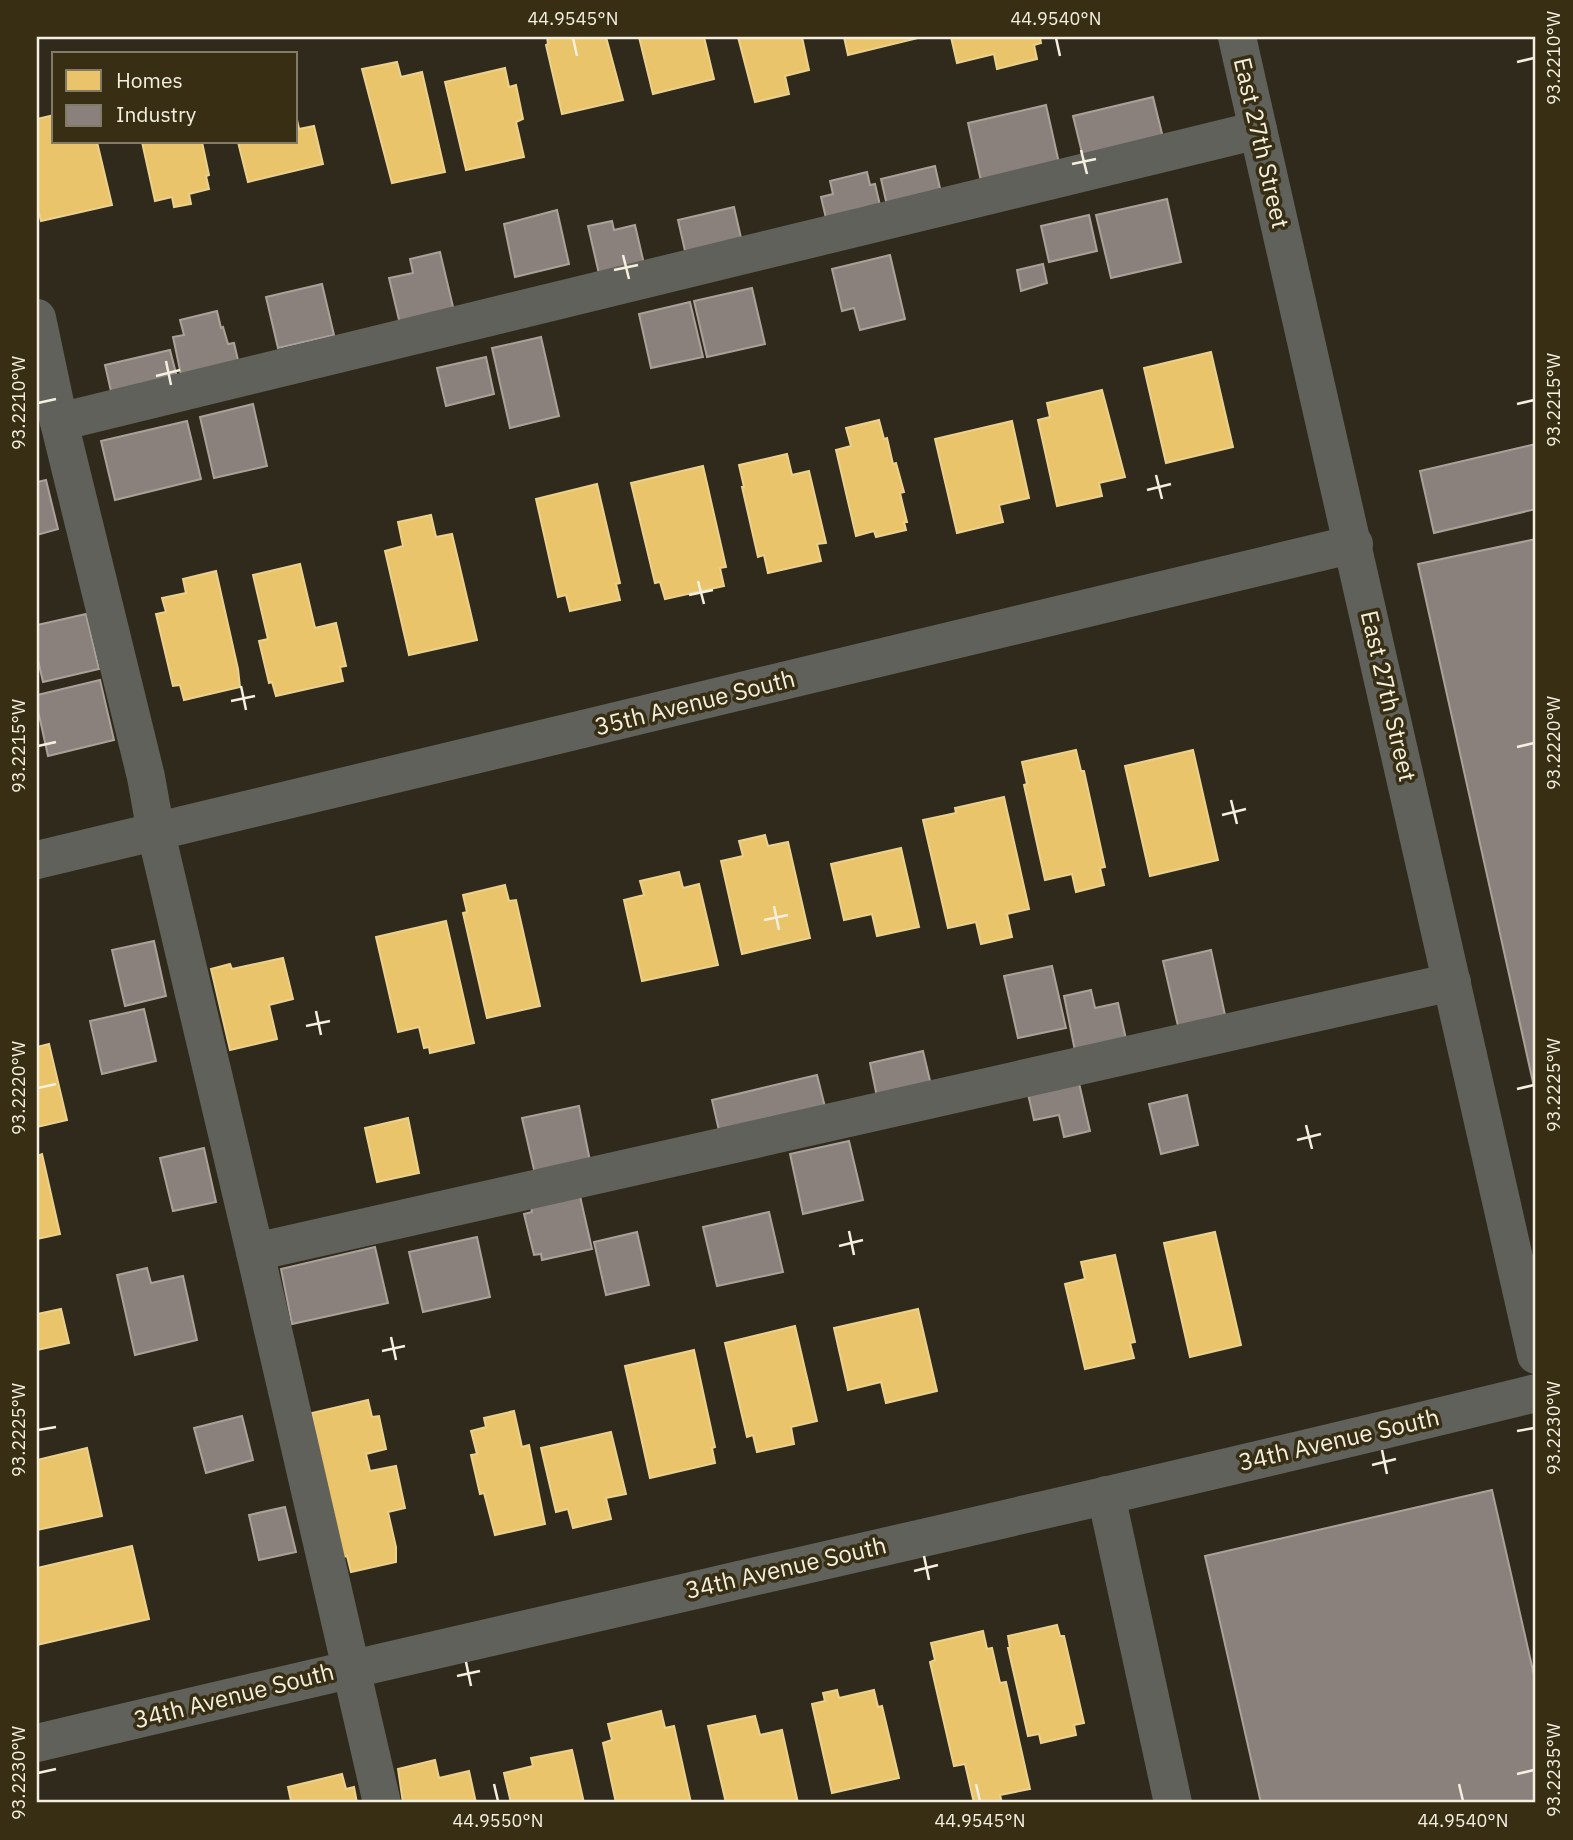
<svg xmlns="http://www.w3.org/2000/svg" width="1573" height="1840" viewBox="0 0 1573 1840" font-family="'IBM Plex Sans',sans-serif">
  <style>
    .homes { fill: #e9c46a; stroke: #ecd18d; stroke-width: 2 }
    .industry { fill: #8a817c; stroke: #aaa29a; stroke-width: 2 }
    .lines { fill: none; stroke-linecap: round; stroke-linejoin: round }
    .minor { stroke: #60615b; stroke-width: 38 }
    .ticks { fill: none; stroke: #f4efdf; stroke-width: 2.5 }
    .labels { text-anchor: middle; stroke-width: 7; stroke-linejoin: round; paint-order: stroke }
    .street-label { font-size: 24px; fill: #f4efdf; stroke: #372e13 }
    .neatline { fill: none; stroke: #f4efdf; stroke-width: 2.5 }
    .ticks-label { font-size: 18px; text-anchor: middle; fill: #f4efdf }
  </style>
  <rect width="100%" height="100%" fill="#2f2a1b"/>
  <g class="homes">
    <path d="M547,37H606L623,100L562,114L546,45L548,44Z"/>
    <path d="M639,37H704L714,79L653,94Z"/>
    <path d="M738,37H802L809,70L785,76L789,94L755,102Z"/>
    <path d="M844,37H922L848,55Z"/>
    <path d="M951,37H1040L1041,43L1034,45L1037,59L997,69L994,54L957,63Z"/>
    <path d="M397,62L401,77L422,72L445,172L392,183L362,69Z"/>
    <path d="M505,68L509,87L516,85L523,119L516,122L524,157L466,170L445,82Z"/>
    <path d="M54,115V142H97L112,205L41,221L37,205V119Z"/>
    <path d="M296,115L299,129L314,126L323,164L248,182L238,142H296Z"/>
    <path d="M142,142H202L209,175L206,176L209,189L189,194L191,204L174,207L172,197L155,201Z"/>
    <path d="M1211,352L1233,447L1166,463L1144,368Z"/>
    <path d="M1102,390L1125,477L1099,483L1102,496L1057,506L1038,420L1050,417L1047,403Z"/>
    <path d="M879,420L884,439L887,438L893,464L896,463L904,492L900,493L907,522H904L906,530L876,537L874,531L856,536L836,450L851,446L846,428Z"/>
    <path d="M1012,421L1029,498L999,505L1003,522L957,533L935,439Z"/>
    <path d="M787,454L792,475L809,471L826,543L817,544L821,561L768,573L764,555L758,557L742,487H744L739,465Z"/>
    <path d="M703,466L726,567L720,568L724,586L665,599L660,582L655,583L631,483Z"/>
    <path d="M597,484L620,583L616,584L620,600L570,611L566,595L558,597L536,499Z"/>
    <path d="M431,515L436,537L452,534L477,640L409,655L385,551L403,546L398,522Z"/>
    <path d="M300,564L315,628L336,623L346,666L340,667L343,681L276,696L272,682L269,683L259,641L268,639L253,575Z"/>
    <path d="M216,571L238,669L240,687L184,700L180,685L173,686L156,614L166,612L162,598L186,593L183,579Z"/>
    <path d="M1076,750L1081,771H1084L1105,867L1100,868L1104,885L1076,892L1072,874L1045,880L1024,785L1027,784L1022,762Z"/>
    <path d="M1193,750L1218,860L1150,876L1125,766Z"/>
    <path d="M1004,797L1029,909L1007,914L1012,937L981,944L976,922L948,928L923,820L956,813L955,808Z"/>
    <path d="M765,835L768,846L788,842L810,938L742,954L721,861L743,856L739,841Z"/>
    <path d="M901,848L919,927L877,936L872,914L844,920L831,864Z"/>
    <path d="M679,872L683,888L699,884L718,965L642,981L624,900L644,895L640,881Z"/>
    <path d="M505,885L509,901L516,900L540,1006L487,1018L463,913L467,912L463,895Z"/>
    <path d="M446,921L474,1043L430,1053L429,1047L424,1048L419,1027L398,1032L376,937Z"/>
    <path d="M283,958L293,999L269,1005L277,1039L230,1050L211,969L230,964L232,969Z"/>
    <path d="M49,1044L67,1120L37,1127V1047Z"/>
    <path d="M408,1118L419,1173L377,1182L365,1128Z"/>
    <path d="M42,1154L60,1234L37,1239V1156Z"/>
    <path d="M1215,1232L1241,1345L1190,1357L1164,1243Z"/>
    <path d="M1115,1255L1135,1342L1130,1343L1134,1358L1085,1369L1065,1284L1085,1279L1081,1262Z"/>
    <path d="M61,1309L69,1343L37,1350V1314Z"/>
    <path d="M918,1309L937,1391L886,1403L881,1382L848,1390L834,1328Z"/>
    <path d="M795,1326L817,1421L791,1427L794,1444L757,1452L753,1435L747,1437L725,1343Z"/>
    <path d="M694,1350L715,1447L712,1448L715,1463L650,1478L625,1366Z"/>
    <path d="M368,1400L372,1417L379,1416L386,1449L366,1454L370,1471L396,1466L405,1508L388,1512L396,1547V1562L351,1572L347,1556L343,1557L324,1482L312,1413Z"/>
    <path d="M514,1411L522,1447L529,1445L545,1524L495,1535L484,1493L480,1494L471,1455L477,1454L471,1431L486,1427L484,1418Z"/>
    <path d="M611,1432L626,1494L606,1498L611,1519L573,1528L568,1509L556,1512L541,1448Z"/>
    <path d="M87,1448L102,1516L37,1530V1460Z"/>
    <path d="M132,1546L149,1619L37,1645V1568Z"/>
    <path d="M1057,1625L1060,1636H1064L1084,1723L1074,1725L1076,1735L1041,1743L1039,1734L1028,1736L1008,1648H1010L1008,1636Z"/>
    <path d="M983,1631L987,1649L992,1648L1000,1683L1006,1682L1030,1789L1000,1795L1002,1803H987V1801L974,1803L965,1764L954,1766L930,1662L935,1660L931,1643Z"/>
    <path d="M837,1690L839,1698L874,1690L878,1707L882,1706L899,1778L832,1793L812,1704L825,1701L823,1693Z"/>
    <path d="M661,1711L665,1728L674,1726L691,1803H616L603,1743L612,1740L608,1724Z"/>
    <path d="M755,1716L760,1735L782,1730L798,1803H726L708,1726Z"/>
    <path d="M572,1750L584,1803H511L504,1773L533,1766L531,1758Z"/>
    <path d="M435,1760L439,1778L469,1771L476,1803H403L398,1769Z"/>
    <path d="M342,1774L346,1789L354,1787L357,1803H283L291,1801L288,1787Z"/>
  </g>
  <g class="industry">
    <path d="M1153,97L1166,150L1086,169L1073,116Z"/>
    <path d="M1046,105L1059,163L981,181L968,123Z"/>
    <path d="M935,166L944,206L890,219L881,179Z"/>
    <path d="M867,172L870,185L875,184L883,218L829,231L821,197L833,194L830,181Z"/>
    <path d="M1167,199L1181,262L1111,278L1096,215Z"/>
    <path d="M734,207L744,251L688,264L678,220Z"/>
    <path d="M557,210L569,264L515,277L504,224Z"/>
    <path d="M1089,215L1097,251L1049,262L1041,226Z"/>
    <path d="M612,221L614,230L635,225L644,264L599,274L588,226Z"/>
    <path d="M440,252L454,311L400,324L389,278L413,273L410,259Z"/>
    <path d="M890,255L905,319L860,330L854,308L842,311L832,269Z"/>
    <path d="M1043,264L1047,283L1021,291L1017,270Z"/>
    <path d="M322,284L334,335L278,348L266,297Z"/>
    <path d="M752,288L765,344L707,357L694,301Z"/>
    <path d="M690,302L703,357L651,368L639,314Z"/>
    <path d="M217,311L221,328L223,327L228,344L234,343L241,373L183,384L173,337L184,335L180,320Z"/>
    <path d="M541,337L559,416L510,428L492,348Z"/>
    <path d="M170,350L179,385L113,400L105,365Z"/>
    <path d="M486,357L494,394L446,406L437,368Z"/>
    <path d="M253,404L267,466L214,478L200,417Z"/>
    <path d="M187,421L201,479L115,500L101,441Z"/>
    <path d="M1536,444V509L1434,533L1420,471Z"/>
    <path d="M46,480L58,529L37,535V482Z"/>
    <path d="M1536,539V1096L1418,564Z"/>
    <path d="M86,614L99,669L43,682L37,656V625Z"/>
    <path d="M100,680L114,740L48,756L37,706V695Z"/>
    <path d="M154,941L166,996L125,1006L112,950Z"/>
    <path d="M1211,950L1225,1015L1178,1026L1163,961Z"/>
    <path d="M1052,966L1066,1028L1018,1038L1004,976Z"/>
    <path d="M1091,990L1095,1008L1118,1003L1126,1039L1075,1051L1064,996Z"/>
    <path d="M144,1009L156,1061L102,1074L90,1021Z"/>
    <path d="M923,1051L931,1085L877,1097L870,1063Z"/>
    <path d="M817,1075L826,1111L720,1135L712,1100Z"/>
    <path d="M1079,1083L1090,1131L1064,1137L1059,1115L1034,1120L1028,1094Z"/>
    <path d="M1187,1095L1198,1145L1161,1154L1149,1104Z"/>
    <path d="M579,1106L590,1161L535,1174L522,1118Z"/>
    <path d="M849,1141L863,1200L803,1214L790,1154Z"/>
    <path d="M204,1148L216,1202L173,1211L160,1158Z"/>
    <path d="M580,1196L592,1249L542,1260L541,1254L534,1255L524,1214L532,1212L531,1207Z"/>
    <path d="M769,1212L783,1272L717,1286L703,1227Z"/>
    <path d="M637,1232L649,1285L606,1295L594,1242Z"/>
    <path d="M477,1237L490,1297L423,1312L409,1252Z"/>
    <path d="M375,1247L388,1303L292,1324L281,1269Z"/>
    <path d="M147,1268L151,1283L183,1276L197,1340L135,1355L117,1275Z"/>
    <path d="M242,1416L253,1460L206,1473L194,1428Z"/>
    <path d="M1492,1490L1536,1684V1803H1261L1205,1556Z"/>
    <path d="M285,1507L296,1552L259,1560L249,1515Z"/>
  </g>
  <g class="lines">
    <g class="minor">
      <path d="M1237,37L1536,1355"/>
      <path d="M37,318L59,422L146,777L156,833L255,1252L382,1803"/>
      <path d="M59,422L1258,130"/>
      <path d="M37,860L1354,544"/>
      <path d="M255,1252L1452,982"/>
      <path d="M1106,1495L1173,1803"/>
      <path d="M37,1743C536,1624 1038,1515 1536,1393"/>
    </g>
  </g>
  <path class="ticks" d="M573,38L577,56M1056,38L1060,56M1517,62L1534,58M1081,150L1087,174M1072,164L1096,159M623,255L629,279M614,270L638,265M166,361L171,385M156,376L180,370M38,403L56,399M1517,404L1534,400M1156,475L1162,499M1147,490L1171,484M698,581L704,604M689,595L713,590M241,686L246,710M231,701L255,696M38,746L56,742M1517,747L1534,743M1231,800L1237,824M1222,815L1246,809M774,906L779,930M764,920L788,915M316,1011L321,1035M306,1026L330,1021M38,1088L56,1084M1517,1089L1534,1085M1306,1125L1312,1149M1297,1140L1321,1134M849,1231L854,1255M839,1246L863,1240M391,1337L396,1360M382,1351L405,1346M38,1430L56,1427M1517,1431L1534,1428M1382,1450L1387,1474M1372,1465L1396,1459M924,1556L929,1580M914,1571L938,1565M466,1662L471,1686M457,1676L480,1671M38,1773L56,1769M1517,1774L1534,1770M494,1784L498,1801M976,1784L980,1801M1459,1784L1463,1801"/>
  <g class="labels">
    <g class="street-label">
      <text transform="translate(1261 143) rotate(77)" y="8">East 27th Street</text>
      <text transform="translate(1388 696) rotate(77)" y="8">East 27th Street</text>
      <text transform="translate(695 703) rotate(-14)" y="8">35th Avenue South</text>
      <text transform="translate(1339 1440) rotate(-13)" y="8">34th Avenue South</text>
      <text transform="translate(786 1568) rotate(-13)" y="8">34th Avenue South</text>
      <text transform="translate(234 1696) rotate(-14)" y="8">34th Avenue South</text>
    </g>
  </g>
  <rect width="1573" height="1840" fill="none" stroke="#372e13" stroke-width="77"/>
  <rect x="52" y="52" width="245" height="91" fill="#372e13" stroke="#837b65" stroke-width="2"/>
  <rect x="66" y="70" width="35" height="21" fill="#e9c46a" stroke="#837b65" stroke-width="2"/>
  <text x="116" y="88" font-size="21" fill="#f4efdf">Homes</text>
  <rect x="66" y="105" width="35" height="21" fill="#8a817c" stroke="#837b65" stroke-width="2"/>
  <text x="116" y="122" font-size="21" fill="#f4efdf">Industry</text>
  <rect x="38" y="38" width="1496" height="1763" class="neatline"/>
  <g class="ticks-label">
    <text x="573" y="25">44.9545°N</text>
    <text x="1056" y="25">44.9540°N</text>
    <text transform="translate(1554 58) rotate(-90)" y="6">93.2210°W</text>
    <text transform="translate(1554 400) rotate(-90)" y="6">93.2215°W</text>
    <text transform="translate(19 403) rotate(-90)" y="6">93.2210°W</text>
    <text transform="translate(1554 743) rotate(-90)" y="6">93.2220°W</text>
    <text transform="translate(19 746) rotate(-90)" y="6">93.2215°W</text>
    <text transform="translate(1554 1085) rotate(-90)" y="6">93.2225°W</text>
    <text transform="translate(19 1088) rotate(-90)" y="6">93.2220°W</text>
    <text transform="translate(1554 1428) rotate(-90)" y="6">93.2230°W</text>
    <text transform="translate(19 1430) rotate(-90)" y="6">93.2225°W</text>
    <text transform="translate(1554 1770) rotate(-90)" y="6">93.2235°W</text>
    <text transform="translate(19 1773) rotate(-90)" y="6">93.2230°W</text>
    <text x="498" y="1827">44.9550°N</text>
    <text x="980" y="1827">44.9545°N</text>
    <text x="1463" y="1827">44.9540°N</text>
  </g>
</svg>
